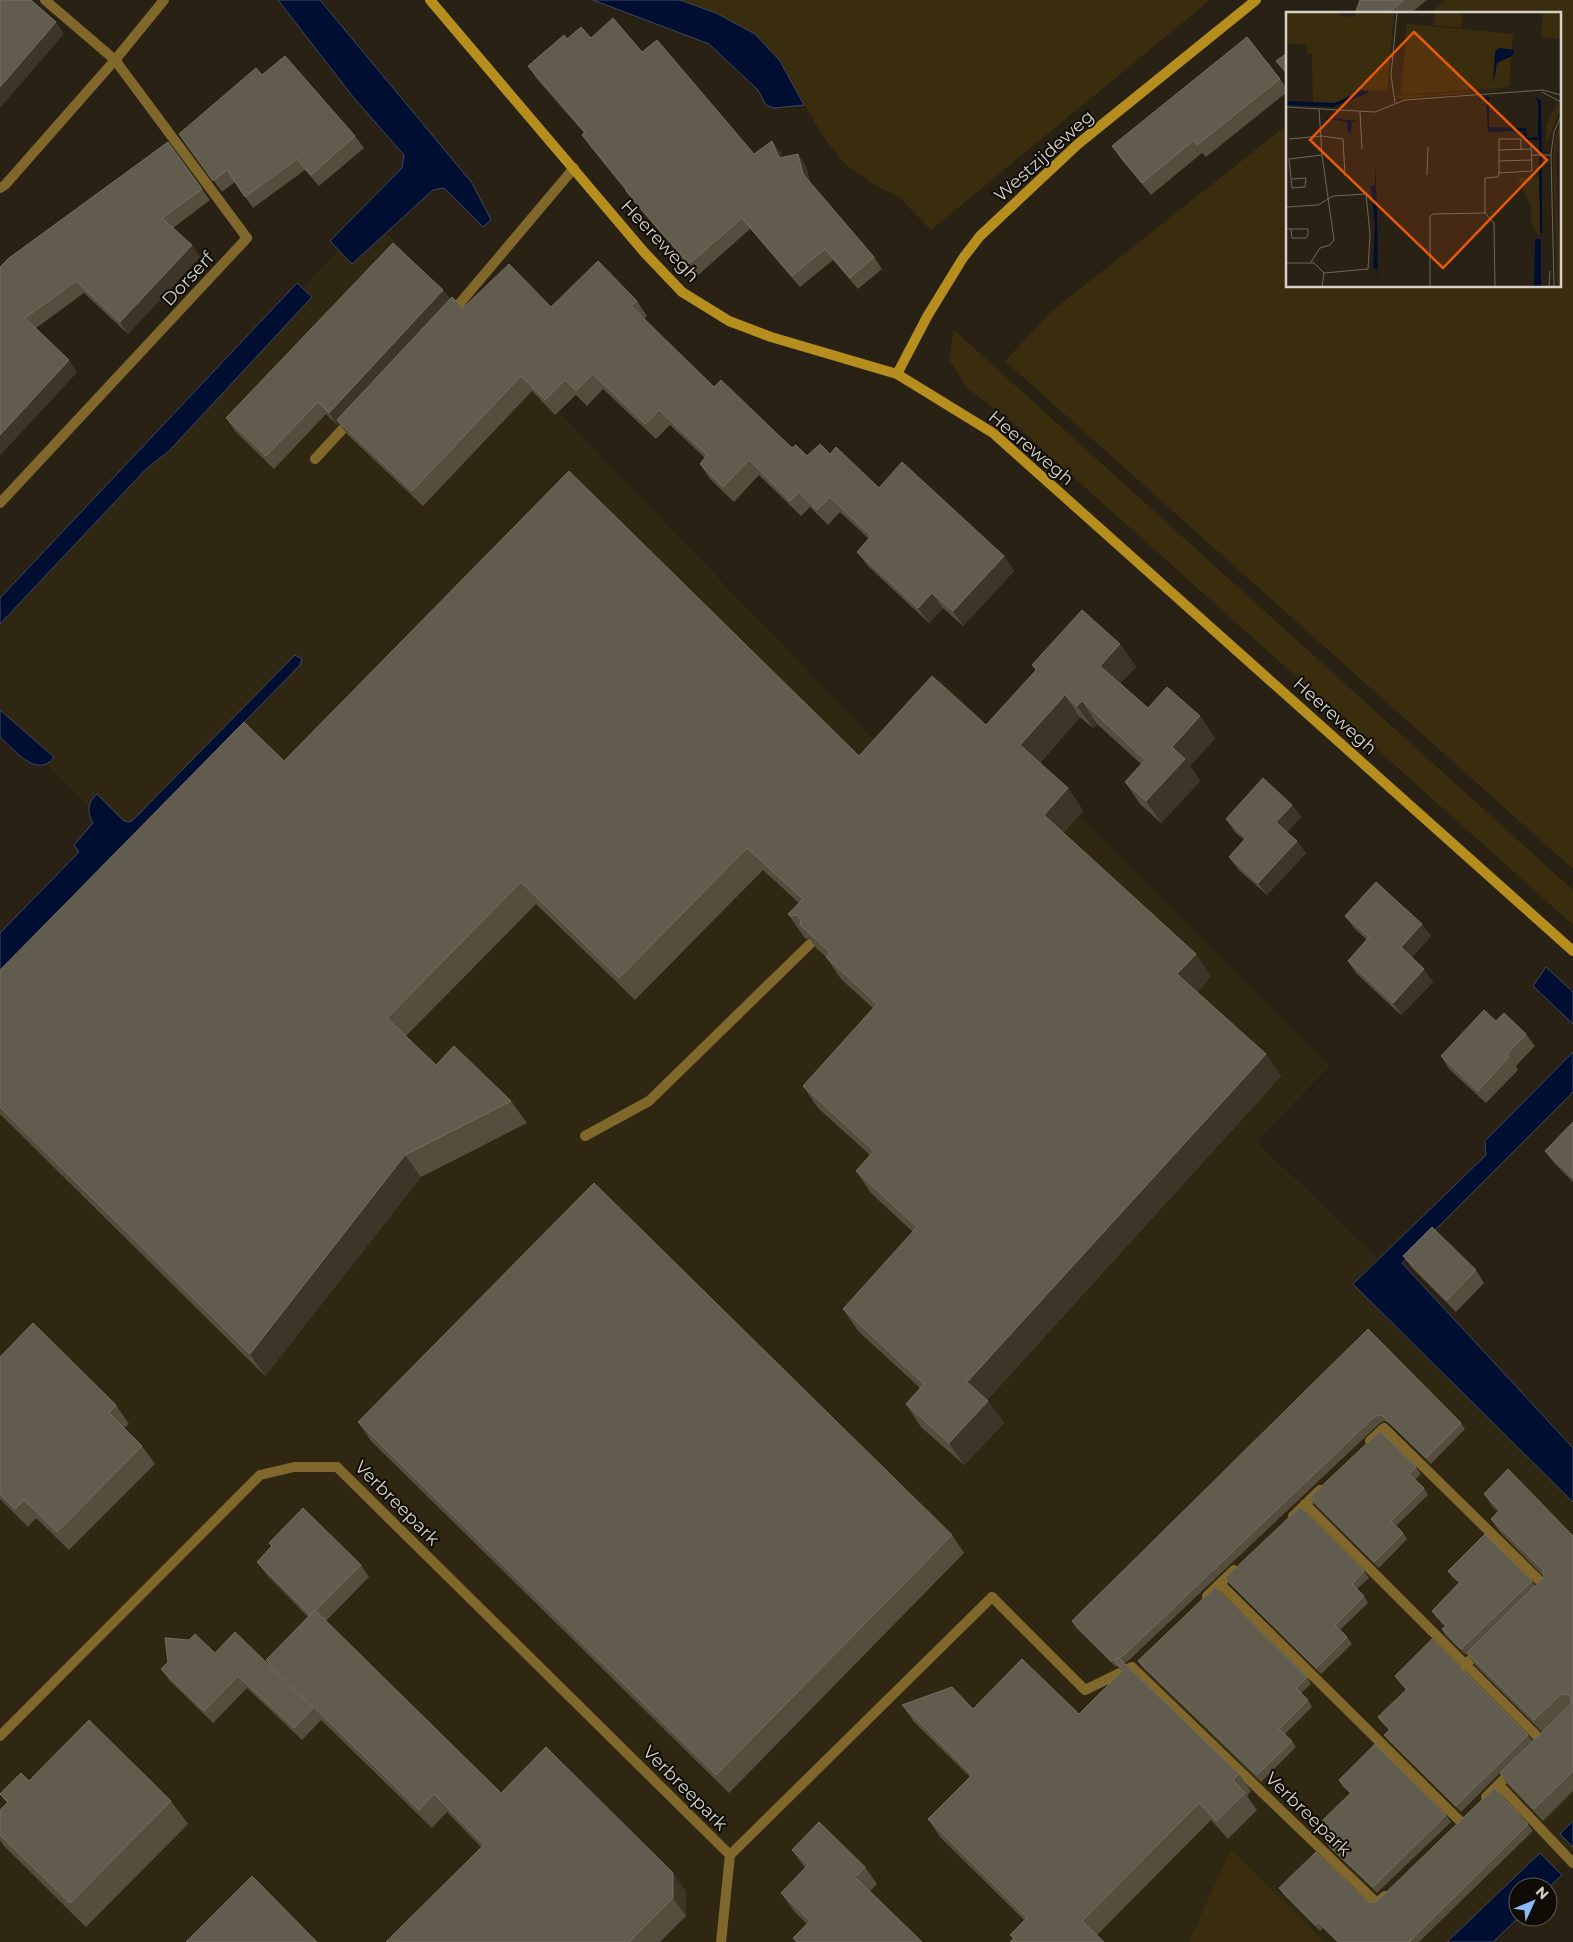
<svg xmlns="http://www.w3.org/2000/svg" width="1573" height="1942" viewBox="0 0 1573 1942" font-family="Montserrat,sans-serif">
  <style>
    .built { fill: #302712 }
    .green { fill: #3a2d0e }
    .water { fill: #000e32; stroke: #40485f }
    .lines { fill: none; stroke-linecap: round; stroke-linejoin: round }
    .lane { stroke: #80672b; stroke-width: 10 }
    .street { stroke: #80672b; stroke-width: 10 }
    .secondary { stroke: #b68e1e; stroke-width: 10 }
    .wall { fill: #554e3f }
    .shaded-wall { fill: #3d3628 }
    .building { fill: #625c4e; stroke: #746e61 }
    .labels { text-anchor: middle; stroke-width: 4; stroke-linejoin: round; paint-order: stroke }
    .street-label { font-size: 18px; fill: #d5d1c8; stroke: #0f0c06 }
    .inset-road { fill: none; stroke: #6e685c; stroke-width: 1 }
    .view { fill: #e8590c; fill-opacity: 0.15; stroke: #e8590c; stroke-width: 2.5 }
    .inset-edge { fill: none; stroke: #d5d1c8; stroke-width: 2.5 }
  </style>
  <rect width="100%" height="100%" fill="#292214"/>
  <path class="built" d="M370,216L880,746L941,679L1330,1066L1256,1141L1573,1447V1851L1531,1887H1518L1468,1942H0V949L97,849L101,818L0,718V613Z"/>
  <g class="green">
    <path d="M680,0H1210L931,230L899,197L871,183L845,164L822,135L780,61L716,13Z"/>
    <path d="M1445,0H1573V869L1005,361L1052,311L1287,125V286H1559V14H1428Z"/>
    <path d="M954,330L1573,890V925L1010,420L967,388L949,359Z"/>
    <path d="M1231,1849L1324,1942H1189Z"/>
  </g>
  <g class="water">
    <path d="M278,0H320L472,183L491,220L483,227L444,188L433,190L352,264L330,241L402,168L404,155L354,98Z"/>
    <path d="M593,0H680L716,13L755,34L780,61L804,105L774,108L766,105L758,90L709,44Z"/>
    <path d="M297,283L312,297L169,451L146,469L0,624V598Z"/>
    <path d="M295,655L302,659L300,665L0,972V933L79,852L74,845L93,823C87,812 87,803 97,794L124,821L130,822L134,819Z"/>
    <path d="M0,710L54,757C37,780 14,749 0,737Z"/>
    <path d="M1546,967L1573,992V1024L1533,986Z"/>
    <path d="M1573,1052V1092L1402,1263L1573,1448V1502L1353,1284L1486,1155L1485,1141Z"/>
    <path d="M1573,1821V1847L1560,1834Z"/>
    <path d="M1540,1853L1562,1875L1548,1888L1518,1887L1519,1917L1493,1942H1447Z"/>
  </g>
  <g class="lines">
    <g class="lane">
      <path d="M450,315L574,168"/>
      <path d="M315,459L351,420"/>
      <path d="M0,503L247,238L115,60L45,0"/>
      <path d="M585,1136L649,1101L810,944"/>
      <path d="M1370,1441L1384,1428L1546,1587L1543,1590"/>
      <path d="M1305,1504L1543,1742"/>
      <path d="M1293,1516L1320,1490"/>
      <path d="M1220,1584L1461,1822"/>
      <path d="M1207,1596L1234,1570"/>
      <path d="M1465,1665L1481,1650"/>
      <path d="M1499,1785L1573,1863"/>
      <path d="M1486,1797L1513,1770"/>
      <path d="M730,1855L992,1597L1085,1690L1132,1667L1377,1903L1385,1896"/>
    </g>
    <g class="street">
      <path d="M0,188L5,185L115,60L164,0"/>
      <path d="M0,1736L260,1475L294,1467H337L730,1855L721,1942"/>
    </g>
    <g class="secondary">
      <path d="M430,0L644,252L682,292L729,321L771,337L897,374L993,433L1573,951"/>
      <path d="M897,374L928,315L963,258L980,236L1078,144L1256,0"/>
    </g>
  </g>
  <g class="wall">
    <path d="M1360,0H1427L1410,14H1355Z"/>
    <path d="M591,38L642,52L754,154L780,152L782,158L798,154L806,166L810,183L874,257L882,269L858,289L833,260L800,287L750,229L697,276L634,202L626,191L590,146L582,135L584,133L536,78L528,66L567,39Z"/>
    <path d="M1280,79L1287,89V92L1206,157L1202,153L1151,195L1121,159L1112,146Z"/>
    <path d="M179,134L355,136L364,148L319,186L305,170L253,208L235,182L222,192Z"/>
    <path d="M202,189L210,200L173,228L200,257L128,334L84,293L36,328L77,372L0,455V267Z"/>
    <path d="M443,290L450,299L463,308L551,307L637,301L647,316L644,319L714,387L792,448L807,456L830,454L879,488L1004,556L1014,571L963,626L943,608L929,623L868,566L857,552L869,539L840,512L828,525L810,507L801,516L759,475L734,502L710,479L700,464L705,458L670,425L656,439L603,389L587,406L576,395L555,415L532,391L423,506L347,434L339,423L337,425L326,414L274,469L235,431L226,418Z"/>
    <path d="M1120,644L1136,667L1120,683L1148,708L1200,716L1215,738L1190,766L1200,781L1161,823L1140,804L1125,782L1141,764L1097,724L1093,728L1080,717L1040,763L1068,788L1083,811L1063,833L1211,976L1197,992L1281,1076L987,1400L1004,1423L964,1465L921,1427L906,1404L920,1388L858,1331L843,1309L913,1232L871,1193L856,1171L870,1155L818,1108L803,1086L873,1008L841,979L826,957L816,948L809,938L806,939L804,937L788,914L799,903L763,870L635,1000L536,904L406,1036L436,1065L511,1101L527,1123L421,1177L265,1376L0,1114V970L284,761L859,756L986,725L1036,671L1032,665Z"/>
    <path d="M1292,805L1301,817L1287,832L1306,853L1267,895L1238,869L1229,857L1244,840L1235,832L1226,819Z"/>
    <path d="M1345,916L1431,936L1412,957L1433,982L1401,1015L1356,973L1348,961L1367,940L1354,928Z"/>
    <path d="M1496,1021L1526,1034L1535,1046L1516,1066L1518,1070L1486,1103L1449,1069L1441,1056Z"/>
    <path d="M1573,1122V1182L1554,1163L1545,1151Z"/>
    <path d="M1403,1256L1476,1270L1484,1283L1456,1312L1412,1268Z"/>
    <path d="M1368,1329L1461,1423L1465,1429L1431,1464L1389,1423L1385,1421L1380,1423L1128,1661L1124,1663L1239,1774L1251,1791L1247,1796L1257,1810L1228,1839L1211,1820L1097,1935L1013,1938L1010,1935L1024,1920L940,1837L928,1819L970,1777L914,1722L902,1705L1079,1714L1122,1672L1118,1666L1116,1667L1076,1628L1072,1621Z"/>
    <path d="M0,1357L116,1405L129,1424L124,1428L142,1446L155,1464L69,1550L36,1518L28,1527L0,1499Z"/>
    <path d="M358,1422L952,1535L964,1553L729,1793L371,1441Z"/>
    <path d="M1416,1467L1421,1474L1415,1480L1424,1488L1428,1495L1396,1526L1403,1533L1407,1539L1379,1568L1314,1504L1310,1497Z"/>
    <path d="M1484,1494L1573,1536V1791L1543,1821L1508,1785L1500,1773L1461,1812L1389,1741L1384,1735L1389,1730L1382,1723L1378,1717L1406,1690L1399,1682L1395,1676L1528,1735L1533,1741L1542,1732L1475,1665L1467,1653L1466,1655L1446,1636L1442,1629L1445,1626L1436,1617L1432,1611L1459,1583L1452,1577L1448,1571L1532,1581L1535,1586L1544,1577L1499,1531L1491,1519L1498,1512L1492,1506Z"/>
    <path d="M269,1543L361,1565L369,1577L326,1621L501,1793L686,1891V1916L660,1942H386L481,1847L447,1812L432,1828L320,1719L321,1720L302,1740L247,1688L213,1723L170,1681L161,1669L215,1653L271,1668L266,1660L308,1617L266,1574L257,1562L272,1546Z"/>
    <path d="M1364,1571L1369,1578L1357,1589L1364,1596L1368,1603L1340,1630L1347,1637L1352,1644L1321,1674L1230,1584L1225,1578Z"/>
    <path d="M1138,1661L1307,1677L1311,1684L1301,1693L1308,1700L1312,1707L1285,1734L1292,1741L1296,1747L1261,1782L1142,1667Z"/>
    <path d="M1339,1780L1446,1815L1451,1822L1377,1893L1330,1848L1326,1842L1334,1834L1326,1827L1322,1821L1350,1793L1343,1787Z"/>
    <path d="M0,1794L171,1801L188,1824L86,1927L4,1846L0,1840V1810L7,1803Z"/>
    <path d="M1528,1824L1533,1831L1419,1942H1337L1323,1928L1320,1931L1283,1894L1279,1888L1375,1903Z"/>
    <path d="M792,1850L865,1867L877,1884L870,1891L922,1942H796L793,1938L807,1924L793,1910L781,1893L805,1868Z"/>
  </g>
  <g class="shaded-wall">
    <path d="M56,22L64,34L0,108V87Z"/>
    <path d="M772,141L780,152L787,170L779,158Z"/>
    <path d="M798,154L806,166L811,186L803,174Z"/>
    <path d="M192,245L200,257L128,334L120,322Z"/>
    <path d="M443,290L452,302L337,420L339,423L337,425L329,413Z"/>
    <path d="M69,360L77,372L0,455V435Z"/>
    <path d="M1004,556L1014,571L963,626L953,611Z"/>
    <path d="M932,593L943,608L929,623L918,608Z"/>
    <path d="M1120,644L1136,667L1115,688L1100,666Z"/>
    <path d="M1065,695L1080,717L1036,767L1020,745Z"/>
    <path d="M1082,701L1097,724L1093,728L1077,706Z"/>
    <path d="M1200,716L1215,738L1190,766L1200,781L1161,823L1146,801L1172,747Z"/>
    <path d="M1068,788L1083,811L1059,837L1044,815Z"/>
    <path d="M1292,805L1301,817L1285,835L1276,822Z"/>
    <path d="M1297,841L1306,853L1267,895L1258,883Z"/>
    <path d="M1422,924L1431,936L1409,960L1401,947Z"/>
    <path d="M1196,954L1211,976L1193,996L1177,974Z"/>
    <path d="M1424,969L1433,982L1401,1015L1393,1003Z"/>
    <path d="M1266,1054L1281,1076L983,1404L967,1382Z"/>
    <path d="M405,1155L421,1177L265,1376L250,1354Z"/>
    <path d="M988,1401L1004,1423L964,1465L949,1443Z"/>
    <path d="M673,1873L686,1891V1916L673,1898Z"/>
  </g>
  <g class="building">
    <path d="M0,0H31L56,22L0,87Z"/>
    <path d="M1360,0H1404L1387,14H1355Z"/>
    <path d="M613,18L642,52L657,40L754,154L772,141L779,158L798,154L803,174L874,257L850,278L825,249L792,276L742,218L689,264L626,191L627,190L582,135L585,132L528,66L564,35L567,39L581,27L591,38Z"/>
    <path d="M1247,37L1280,79L1197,145L1194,140L1142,183L1112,146Z"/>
    <path d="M1287,53V74L1276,61Z"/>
    <path d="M285,56L355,136L311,175L297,159L245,197L227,170L213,181L179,134L256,68L262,75Z"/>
    <path d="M168,142L202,189L162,218L192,245L120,322L76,281L25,318L69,360L0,435V267L9,258Z"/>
    <path d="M393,243L443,290L329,413L318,402L266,456L226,418Z"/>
    <path d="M598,261L637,301L631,306L714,387L721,380L792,448L796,445L807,456L820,444L830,454L836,447L879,488L902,462L1004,556L953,611L932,593L918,608L857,552L871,536L830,497L817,510L799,492L790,501L749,460L723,487L700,464L707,455L659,410L645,424L593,374L576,391L565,380L545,400L521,376L412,491L337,420L452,297L463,308L509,264L551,307Z"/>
    <path d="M569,471L859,756L932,676L986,725L1037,669L1032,665L1082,610L1120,644L1100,666L1148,708L1167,687L1200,716L1172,747L1185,759L1146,801L1125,782L1145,760L1082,701L1077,706L1065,695L1020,745L1068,788L1044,815L1196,954L1177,974L1266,1054L967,1382L988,1401L949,1443L906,1404L924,1384L843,1309L917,1227L856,1171L874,1151L803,1086L877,1004L826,957L830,952L800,925L801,921L799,917L796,915L790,916L788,914L803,899L747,848L619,978L521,882L387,1018L436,1065L454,1046L511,1101L405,1155L250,1354L0,1107V970L244,722L284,761Z"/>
    <path d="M1263,778L1292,805L1276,822L1297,841L1258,883L1229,857L1246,838L1226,819Z"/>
    <path d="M1376,882L1422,924L1401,947L1424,969L1393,1003L1348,961L1369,937L1345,916Z"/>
    <path d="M1484,1010L1496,1021L1504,1013L1526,1034L1507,1054L1509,1057L1478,1091L1441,1056Z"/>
    <path d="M1573,1122V1178L1545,1151Z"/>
    <path d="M594,1183L952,1535L716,1775L358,1422Z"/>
    <path d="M1432,1227L1476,1270L1447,1300L1403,1256Z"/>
    <path d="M33,1323L116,1405L109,1413L142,1446L57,1532L24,1500L15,1509L0,1494V1357Z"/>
    <path d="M1368,1329L1461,1423L1426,1458L1384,1417L1381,1415L1375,1416L1124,1655L1111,1661L1072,1621Z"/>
    <path d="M1380,1431L1416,1467L1409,1474L1424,1488L1391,1521L1403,1533L1374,1562L1310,1497Z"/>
    <path d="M1508,1469L1573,1536V1771L1534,1809L1500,1773L1570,1705L1571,1702L1570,1696L1566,1694L1560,1695L1534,1720L1467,1653L1544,1577L1543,1570L1491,1519L1500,1510L1484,1494Z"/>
    <path d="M1300,1507L1364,1571L1352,1584L1364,1596L1335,1625L1347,1637L1316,1668L1225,1578Z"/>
    <path d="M303,1508L361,1565L315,1611V1610L310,1615L257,1562L272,1546L269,1543Z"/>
    <path d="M1485,1534L1532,1581L1461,1649L1442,1629L1446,1626L1432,1611L1460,1582L1448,1571Z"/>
    <path d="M1215,1587L1307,1677L1296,1688L1308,1700L1279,1729L1292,1741L1257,1775L1138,1661Z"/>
    <path d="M315,1610L501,1793L546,1747L673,1873V1898L629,1942H386L484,1845L434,1794L419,1810L266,1660Z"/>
    <path d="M235,1632L313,1708L294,1728L238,1676L204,1711L161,1669L168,1662L165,1638L189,1640L195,1634L215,1653Z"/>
    <path d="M1432,1639L1528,1735L1456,1806L1384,1735L1390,1729L1378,1717L1407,1689L1395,1676Z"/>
    <path d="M1119,1658L1239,1774L1233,1780L1245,1793L1216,1821L1199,1803L1082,1921L1104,1942H1010L1014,1938L1010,1935L1027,1918L928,1819L972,1775L902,1705L952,1687L973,1709L1022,1659L1079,1714L1123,1670L1114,1661Z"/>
    <path d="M89,1720L171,1801L70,1903L0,1835V1810L8,1802L0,1794L21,1773L29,1781Z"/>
    <path d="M1375,1744L1446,1815L1373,1887L1326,1842L1335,1833L1322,1821L1351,1793L1339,1780Z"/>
    <path d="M1494,1788L1528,1824L1409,1942H1339L1318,1922L1315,1925L1279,1888L1316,1852L1368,1902L1375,1903Z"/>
    <path d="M819,1822L865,1867L855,1877L922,1942H797L793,1938L810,1921L781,1893L808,1865L792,1850Z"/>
    <path d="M252,1876L317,1942H186Z"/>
  </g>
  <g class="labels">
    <g class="street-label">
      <text transform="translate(1044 156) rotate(-42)" y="6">Westzijdeweg</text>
      <text transform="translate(660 241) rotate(47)" y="6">Heerewegh</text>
      <text transform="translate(188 279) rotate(-47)" y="6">Dorserf</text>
      <text transform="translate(1031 448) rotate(40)" y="6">Heerewegh</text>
      <text transform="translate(1335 716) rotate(42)" y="6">Heerewegh</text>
      <text transform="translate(397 1503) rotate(45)" y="6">Verbreepark</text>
      <text transform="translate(685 1788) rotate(45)" y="6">Verbreepark</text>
      <text transform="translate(1308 1814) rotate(44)" y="6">Verbreepark</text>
    </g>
  </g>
  <g transform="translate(1286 12)">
    <rect width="275" height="275" fill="#292214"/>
    <path d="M0,0H55V4L69,5L70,0L108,1L101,79L80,78L49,91L27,90L26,42L21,41V33L0,31ZM149,0H177L175,16L148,13ZM257,0H275V27L255,25ZM121,12L227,22L223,75L115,83ZM234,76L115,87L110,84ZM271,90L274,97L260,133L261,112ZM275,110L270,147L274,275H271L267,147L269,125ZM253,165L255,222H252L245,211V194L232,166Z" fill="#3a2d0e"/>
    <path d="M213,36L229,38L226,44L211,51L207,73L209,40ZM76,78L84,80L47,95L0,93V89L49,91ZM203,85V115L240,116L241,126L252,125V90L248,85L255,88L256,142H253V128H239L238,119L202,120L200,88L193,86ZM37,106H43L72,109L66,110L65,121H62L61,110ZM253,145H256V222L254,221ZM89,151L91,193L92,275L91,257L87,256L89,212L85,174L89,173ZM249,227H255V275H248Z" fill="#000e32"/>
    <path class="inset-road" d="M256,80L275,90M109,91L105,63L111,0M0,95L89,100L119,88L257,78L275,83M74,100L76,137M3,127L36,124L57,127L59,164M213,138L245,137M245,143H265M213,149L246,148M213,161V127H235V138M141,163L142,135M6,167L20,166L19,175L6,176L3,147L36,143L33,97M0,195L32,193L47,184L80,182L84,222L82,257L38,261M199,201V166L212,165L213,161L246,159L245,131M0,217H22V223L20,226H6L5,217M25,250L34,236L44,233L48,228L36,143M0,251H28L38,261L36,275M144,275V205L147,202L199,201L208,211L209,275M263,275L264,259M268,275L265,142L268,120L275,104"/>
    <path class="view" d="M128,20L261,148L157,256L24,128Z"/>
    <rect width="275" height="275" class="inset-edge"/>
  </g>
  <g transform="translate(1533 1902) rotate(46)"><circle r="24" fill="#0f0c06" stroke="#5e5b54"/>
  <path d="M0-4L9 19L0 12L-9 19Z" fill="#8cb9fc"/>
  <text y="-8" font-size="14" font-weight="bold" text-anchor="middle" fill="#d5d1c8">N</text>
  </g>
</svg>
